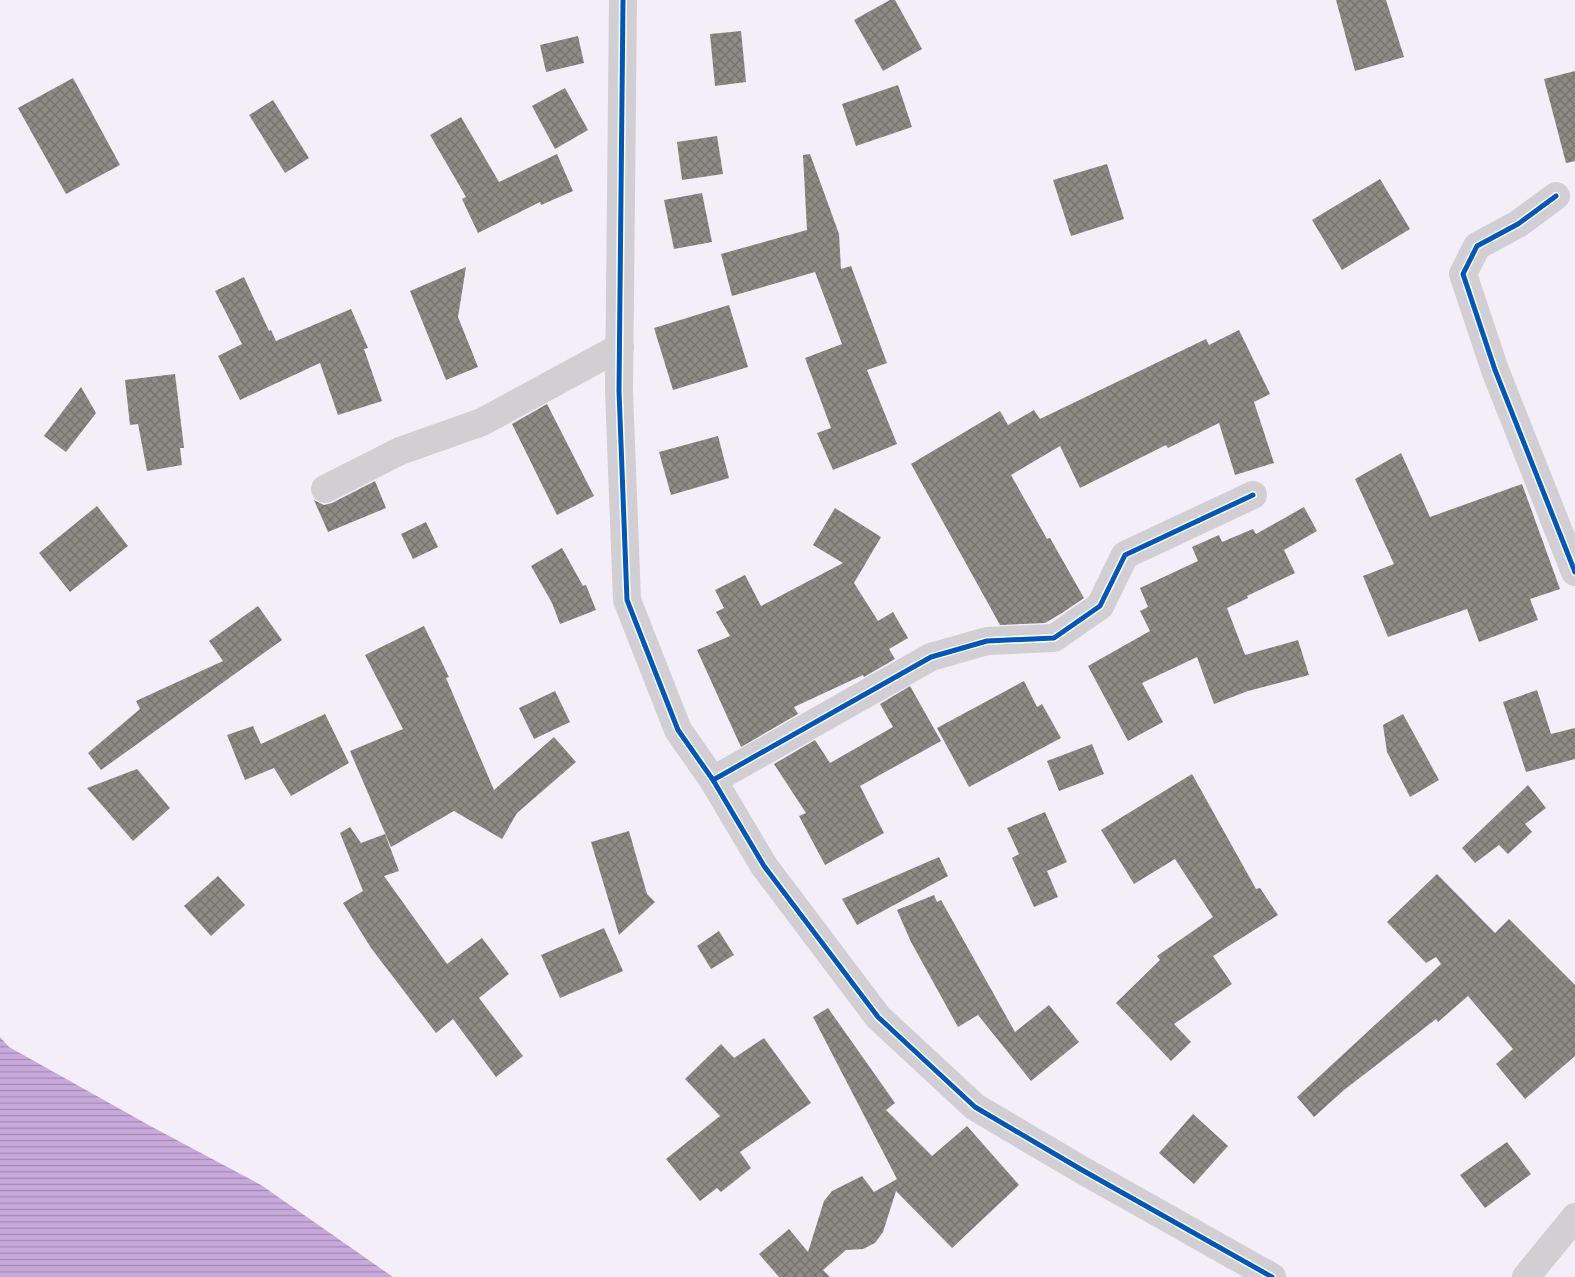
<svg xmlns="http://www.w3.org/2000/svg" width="1575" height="1277" viewBox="0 0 1575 1277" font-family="Signika,sans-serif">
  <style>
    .water { fill: url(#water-rules) }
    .building { fill: url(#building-cross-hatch) }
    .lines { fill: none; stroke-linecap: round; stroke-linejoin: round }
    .street { stroke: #d1cfd3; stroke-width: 28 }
    .secondary { stroke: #d1cfd3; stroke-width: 28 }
    .cycleway-casing { stroke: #fff; stroke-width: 8 }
    .cycleway { stroke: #0057b8; stroke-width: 5 }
  </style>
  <defs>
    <pattern id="water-rules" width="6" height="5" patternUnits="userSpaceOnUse" patternTransform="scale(1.25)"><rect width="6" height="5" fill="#c8a9db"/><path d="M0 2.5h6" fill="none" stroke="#a48ab3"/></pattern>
    <pattern id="building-cross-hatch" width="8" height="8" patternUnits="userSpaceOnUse" patternTransform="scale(1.25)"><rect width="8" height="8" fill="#8d8b83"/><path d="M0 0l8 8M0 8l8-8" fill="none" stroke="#74726d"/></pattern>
  </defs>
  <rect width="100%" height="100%" fill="#f4eef8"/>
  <path class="water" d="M0,1037L9,1047L154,1128L261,1185L393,1277H0Z"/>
  <g class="building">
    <path d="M890,0H895L922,49L883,71L854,20Z"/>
    <path d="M1336,0H1386L1404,57L1355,71Z"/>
    <path d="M741,31L746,82L715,86L710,34Z"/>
    <path d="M578,36L584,63L546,72L540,45Z"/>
    <path d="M1575,71V161L1566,163L1544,79Z"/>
    <path d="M73,78L120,165L66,194L18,108Z"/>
    <path d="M898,85L912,127L856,146L842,104Z"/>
    <path d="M565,88L588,130L555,149L532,106Z"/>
    <path d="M273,100L309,158L285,173L249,115Z"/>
    <path d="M461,117L499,182L557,154L573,191L541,205L540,202L478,233L462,199L466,197L430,135Z"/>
    <path d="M717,136L723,174L682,180L677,142Z"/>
    <path d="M810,154L839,234L841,269L851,266L887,363L867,370L897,444L833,470L817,433L831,428L805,358L842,344L815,272L732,296L721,254L807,230L803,155Z"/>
    <path d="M1107,164L1124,219L1071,236L1053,180Z"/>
    <path d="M1380,179L1410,229L1342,270L1312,220Z"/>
    <path d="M702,193L712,242L674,249L664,200Z"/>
    <path d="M466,267L458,317L478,367L446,380L410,291Z"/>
    <path d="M244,277L269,331L271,330L276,341L351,309L368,348L364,349L382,401L338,415L320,363L240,400L218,356L242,344L215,291Z"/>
    <path d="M729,305L748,367L673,390L654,328Z"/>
    <path d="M1239,330L1270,394L1254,402L1274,463L1235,475L1219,423L1168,448L1166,445L1080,488L1060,446L1011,475L1047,539L1050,538L1084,598L1062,613L1045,623L1000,625L911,464L1000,411L1008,425L1034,410L1040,419L1206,339L1209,345Z"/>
    <path d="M175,374L184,448H180L182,465L147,471L138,424L130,425L125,380Z"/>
    <path d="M81,387L96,413L66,452L44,436Z"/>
    <path d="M547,404L594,496L557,515L512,424Z"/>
    <path d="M718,436L729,478L671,495L659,452Z"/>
    <path d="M1401,453L1430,517L1522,484L1560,589L1530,599L1538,620L1479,642L1467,609L1388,637L1363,576L1394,564L1355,479Z"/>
    <path d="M375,481L386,508L328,532L314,500L324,505L332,503Z"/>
    <path d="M97,506L128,546L70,592L39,553Z"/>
    <path d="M1304,507L1317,531L1284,550L1295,573L1247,596L1248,598L1227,608L1245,655L1298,640L1309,675L1248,691L1214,704L1197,657L1142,683L1163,722L1128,741L1088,666L1150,631L1140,611L1148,607L1140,588L1198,561L1192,547L1219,535L1222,542L1253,529L1256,534Z"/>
    <path d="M835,508L881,537L854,583L878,621L893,612L908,638L889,649L895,659L864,677L863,675L794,707L798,714L741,747L697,650L730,636L716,612L724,608L715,590L745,575L761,606L843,563L813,545Z"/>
    <path d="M426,522L438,547L413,559L401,534Z"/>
    <path d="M562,548L583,586L586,585L596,610L560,624L552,603L531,566Z"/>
    <path d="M258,606L282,640L101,770L88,753L140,709L136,701L223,661L209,641Z"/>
    <path d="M424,626L449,677L446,678L494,790L554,737L576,762L517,813L502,839L454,811L391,847L350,751L403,729L365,655Z"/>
    <path d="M1024,681L1037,707L1042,704L1061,738L969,787L937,728Z"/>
    <path d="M910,686L941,741L860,786L884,833L825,865L799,816L806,813L774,764L815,740L830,763L893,727L880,704Z"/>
    <path d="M1537,690L1551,734L1575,728V759L1526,772L1503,702Z"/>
    <path d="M555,691L570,722L534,739L519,708Z"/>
    <path d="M325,714L349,763L291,796L274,768L245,780L227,735L253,726L261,744Z"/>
    <path d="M1403,714L1439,780L1410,797L1387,752L1383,725Z"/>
    <path d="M1092,744L1104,774L1059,791L1047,761Z"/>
    <path d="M137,769L170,808L133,841L87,788Z"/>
    <path d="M1192,774L1256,889L1260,888L1278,915L1213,956L1232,984L1174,1024L1191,1042L1171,1061L1116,1003L1160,960L1157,956L1213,917L1175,859L1134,884L1101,830Z"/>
    <path d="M1528,785L1546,808L1525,824L1532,832L1508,854L1499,845L1475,863L1462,848Z"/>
    <path d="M1045,812L1067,862L1047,871L1058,897L1034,907L1012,858L1019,854L1007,828Z"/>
    <path d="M350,827L361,843L385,834L399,871L384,876L447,964L482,938L509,974L479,998L523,1056L496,1077L453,1019L436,1033L371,948L343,903L363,891L340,833Z"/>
    <path d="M629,831L647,894L655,902L619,935L591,842Z"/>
    <path d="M939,857L948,876L857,925L842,899Z"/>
    <path d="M1437,874L1495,933L1509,919L1575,985V1056L1525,1099L1496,1064L1513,1049L1468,996L1438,1022L1436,1019L1344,1090L1314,1117L1297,1097L1441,964L1436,957L1426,963L1387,922Z"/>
    <path d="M218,876L245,905L211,936L184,906Z"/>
    <path d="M934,895L937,902L941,900L1015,1032L1049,1005L1079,1042L1031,1081L978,1015L958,1027L911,942L897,910Z"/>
    <path d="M604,928L623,971L560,998L541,955Z"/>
    <path d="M719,931L734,955L711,969L697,946Z"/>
    <path d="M828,1008L895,1103L886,1110L932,1156L967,1126L1019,1185L952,1248L896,1191L883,1232L875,1243L863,1249L846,1250L823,1270L830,1277H779L759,1254L789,1229L808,1252L824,1201L832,1191L862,1176L874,1192L897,1179L813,1017Z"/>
    <path d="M764,1038L811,1103L740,1152L751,1168L721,1192L717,1188L700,1201L666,1159L720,1116L685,1079L721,1044L734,1058Z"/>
    <path d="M1193,1114L1228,1146L1194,1184L1159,1153Z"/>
    <path d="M1507,1142L1531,1174L1485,1208L1460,1175Z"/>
  </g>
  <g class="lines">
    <g class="street">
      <path d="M1556,196L1518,224L1477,246L1463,274L1495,370L1575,572"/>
      <path d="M325,489L400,451L482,422L620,347"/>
      <path d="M713,780L931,657L987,641L1054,638L1100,606L1125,555L1253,495"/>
      <path d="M1526,1277L1575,1217"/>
    </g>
    <path class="secondary" d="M623,0L619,391L627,600L678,730L713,780L764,866L878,1017L975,1107L1082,1170L1272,1277"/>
    <defs>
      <g id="cycleway">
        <path d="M623,0L619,391L627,600L678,730L713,780L764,866L878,1017L975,1107L1082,1170L1272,1277"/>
        <path d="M1556,196L1518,224L1477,246L1463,274L1495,370L1575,572"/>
        <path d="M713,780L931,657L987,641L1054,638L1100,606L1125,555L1253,495"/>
      </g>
    </defs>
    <use href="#cycleway" class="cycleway-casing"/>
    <use href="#cycleway" class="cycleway"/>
  </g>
</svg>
